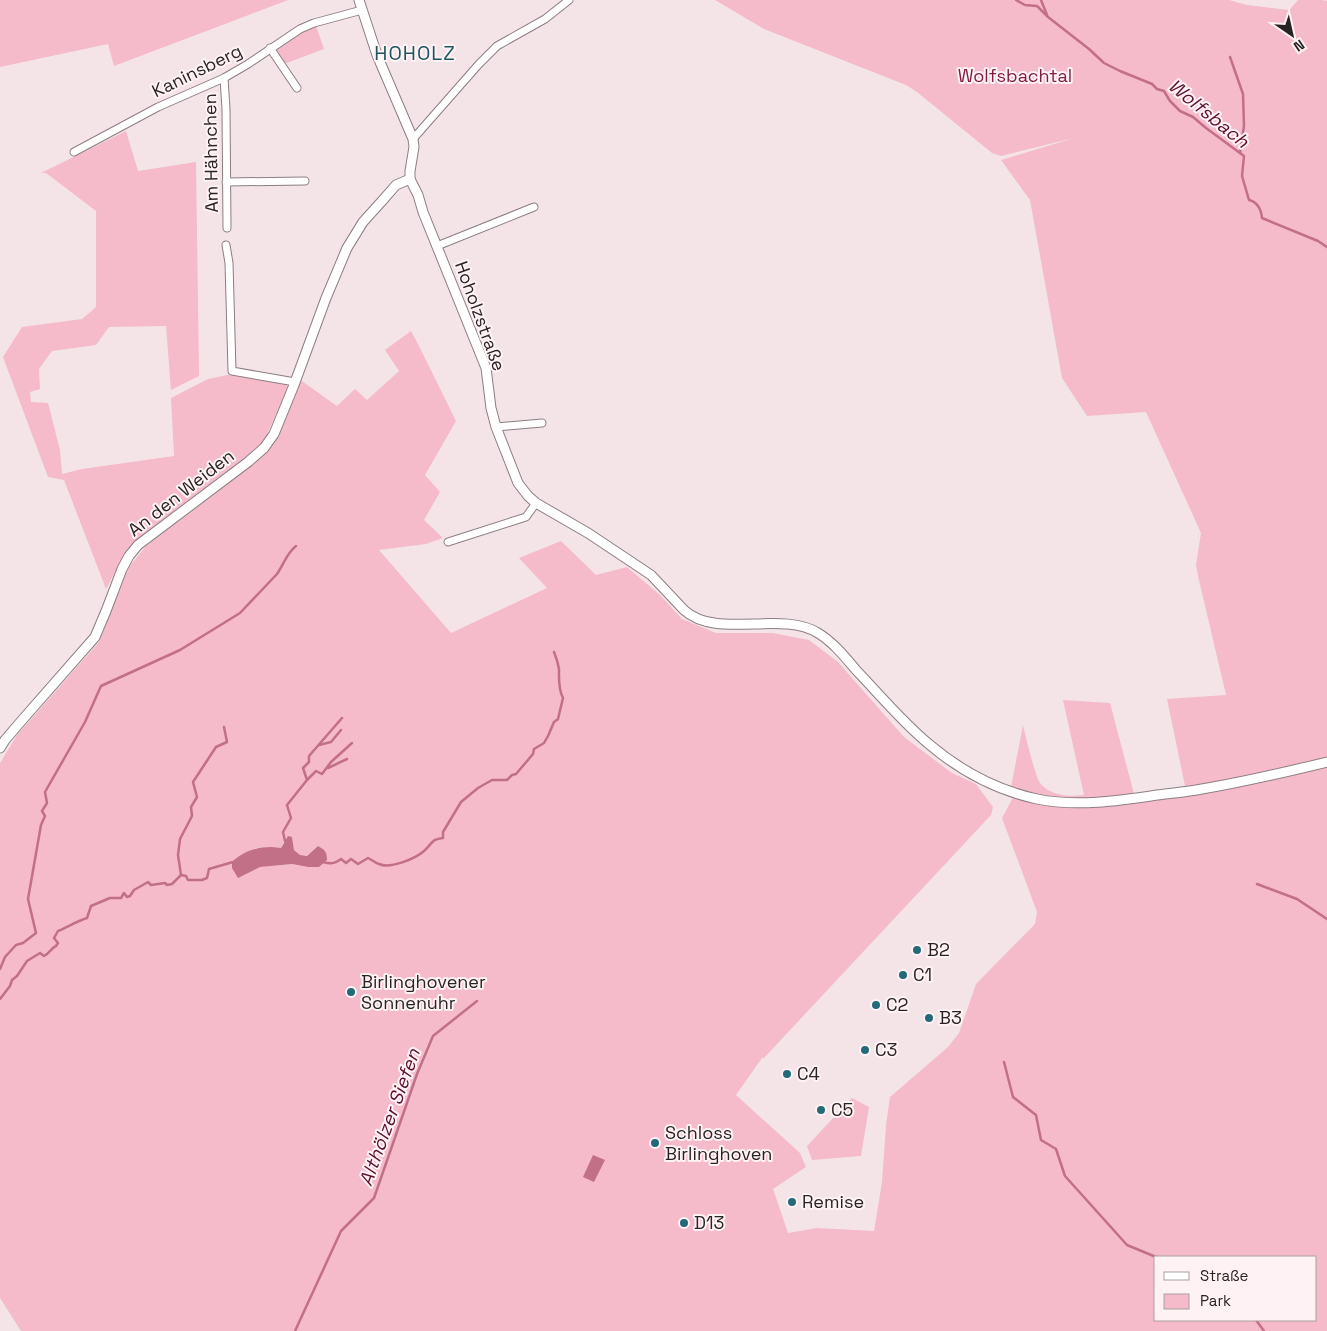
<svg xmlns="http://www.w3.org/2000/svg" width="1327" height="1331" viewBox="0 0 1327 1331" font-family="'Space Grotesk',sans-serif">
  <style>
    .green { fill: #f5bbca; fill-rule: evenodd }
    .water { fill: #c26f88 }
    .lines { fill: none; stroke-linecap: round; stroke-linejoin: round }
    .stream { stroke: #c26f88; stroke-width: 2.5 }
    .street-casing { stroke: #8c7e82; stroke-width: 9 }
    .secondary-casing { stroke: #8c7e82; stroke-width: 11 }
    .street { stroke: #fff; stroke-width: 7 }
    .secondary { stroke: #fff; stroke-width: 9 }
    .poi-dot { fill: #226a77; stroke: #fff2f5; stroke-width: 2 }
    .labels { text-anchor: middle; stroke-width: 4; stroke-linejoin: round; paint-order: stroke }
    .street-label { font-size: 18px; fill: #282324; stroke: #fff2f5 }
    .park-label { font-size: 18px; fill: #811d45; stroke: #fff2f5 }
    .poi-label { font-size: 18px; fill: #282324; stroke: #fff2f5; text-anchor: start }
    .water-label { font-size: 19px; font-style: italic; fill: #5c102f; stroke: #fff2f5 }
    .quarter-label { font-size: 20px; letter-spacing: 1px; fill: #1d5660; stroke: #fff2f5 }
  </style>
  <rect width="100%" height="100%" fill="#f4e4e8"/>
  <g class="green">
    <path d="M0,0H288L114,66L108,44L0,67Z"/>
    <path d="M715,0H1229L1247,5L1289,10L1298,0H1322L1326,1L1327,0V1331H21L0,1298V763L17,735L99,642L129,567L146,546L261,457L277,437L299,379L337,406L355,389L367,400L399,371L385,350L411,331L418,344L456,421L425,475L440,492L424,520L443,538L426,544L379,550L451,633L547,588L519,558L561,541L596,575L627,567L660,595L682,619L716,633H773L809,640L838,662L904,737L952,773L976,784L993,807L991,815L764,1058H762L736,1095L800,1153L806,1167L773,1189L788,1233L817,1228L874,1231L882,1182L886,1125L890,1097L948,1047L959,1033L976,984L1035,924L1037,912L1002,818L1017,790L1011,787L1023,725C1026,737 1035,776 1040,783C1050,796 1070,797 1084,795L1063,700L1110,703L1134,794L1185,786L1167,699L1226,695L1198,576L1196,565L1201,533L1146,412L1087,416L1062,378L1030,200L1001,160L1074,138L1001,156L992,153L917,92L906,85L764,29ZM292,837L294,850L300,855L307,856L318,846L308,867L292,864L259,867L255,848L275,847L281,848L285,839ZM1156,1257H1316V1320H1156Z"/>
    <path d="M316,26L324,49L284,64L275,50L291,38Z"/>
    <path d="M126,131L138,171L196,162L199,376L171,390L166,326L109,327L96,345L52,351L39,369L40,389L30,392L31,402L48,403L60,450L62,474L82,469L174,456L171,398L208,379L232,374L284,382L288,387L264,441L253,451L140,537L126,551L106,589L64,480L48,477L3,357L22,327L82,319L96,307V211L46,173H41Z"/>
    <path d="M852,1098L869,1107L861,1156L812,1160L807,1146Z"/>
  </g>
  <g class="water">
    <path d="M288,836L292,837L294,850L300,855L307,856L318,846C325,850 327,852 327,860L319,867H308L292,864L260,867L238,878L232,868V862C245,849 264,845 281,848Z"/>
    <path d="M593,1155L605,1160L594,1182L583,1177Z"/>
  </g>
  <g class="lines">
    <g class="stream">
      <path d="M1016,0L1025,5L1037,6L1048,17L1089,49L1104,63L1120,71L1152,84L1157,89L1164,91L1170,101L1180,111L1193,117L1206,128L1244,156L1242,176L1249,200C1258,202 1261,209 1262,218L1318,241L1327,247"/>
      <path d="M1041,0L1047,15"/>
      <path d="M1230,57L1243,94L1244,126L1240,153"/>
      <path d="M319,745L331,742L341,730"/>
      <path d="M328,768L347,759"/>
      <path d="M307,780L316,771L322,774L331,762L352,743"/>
      <path d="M285,841L283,832L291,818L287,805L307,780L303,768L309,762V756L342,718"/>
      <path d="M323,862C331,864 334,864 341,859L346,863L351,859L358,864L368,858C372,860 375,863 379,864C390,869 415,859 424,851C432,844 431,839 443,838V832L461,802L478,788L492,780H507L512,775L516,774L533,754L534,749L544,743L548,736L554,722L558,719L563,698C558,689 559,678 559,669C558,663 556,657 554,652"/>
      <path d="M181,875L178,855L180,839L192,816L191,807L197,797L193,782L216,747L227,742L224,727"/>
      <path d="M1257,884L1297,899L1327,919"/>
      <path d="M0,969L5,957L16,945L23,943L36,933L28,899L41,825L45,816L42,811L47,803L45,792L85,722L101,686L180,650L240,613L277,574C284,564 286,554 296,546"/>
      <path d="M0,999L10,986L12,980L17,976L27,961L40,953L44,956C50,953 51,948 56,946L58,943L54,938L58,931C68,927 77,921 87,918L91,906L110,898H121L124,893L127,897L130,896L134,890L148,882L151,885L165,883L167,885L172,884L181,875L186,876L188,880H202L207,878L209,869L233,862"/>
      <path d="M1004,1062L1013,1097L1036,1115L1041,1140L1056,1149L1065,1176L1127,1245L1156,1257"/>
      <path d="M1256,1320L1264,1331"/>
      <path d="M295,1331L341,1231L374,1198L417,1074L433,1036L477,1001"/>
    </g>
    <defs>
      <g id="street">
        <path d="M270,48L297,88"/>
        <path d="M224,78L226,109L227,228"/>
        <path d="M413,139L479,64L497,46L545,19L569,0"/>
        <path d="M74,152L158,107L224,78L248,64L300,29L314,23L362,10"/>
        <path d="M226,182L305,181"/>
        <path d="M226,245L229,263L232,371L295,382"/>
        <path d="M437,246L534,207"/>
        <path d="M496,427L542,423"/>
        <path d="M448,542L526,517L536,503"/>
      </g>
      <g id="secondary">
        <path d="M359,0L377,55L413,139L414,147L410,171V179L418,195L423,212L486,368L491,408L496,427L518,483L528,496L536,503L588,533L651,575L684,610C717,640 780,610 818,633C833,642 845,657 856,670C880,695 903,723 930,745C962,772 996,790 1037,799C1076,807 1118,801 1157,795C1172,793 1187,792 1202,789C1244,782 1286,772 1327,762"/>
        <path d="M0,748L5,740L23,719L95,637L106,611L122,569L129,556L138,545L248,462L264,448L274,434L294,385L326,298L347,248L363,222L382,201L396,185L410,179"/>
      </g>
    </defs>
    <use href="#street" class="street-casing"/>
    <use href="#secondary" class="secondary-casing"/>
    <use href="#street" class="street"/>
    <use href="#secondary" class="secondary"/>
  </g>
  <g class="poi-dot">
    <circle cx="917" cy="950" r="5"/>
    <circle cx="903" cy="975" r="5"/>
    <circle cx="351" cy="992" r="5"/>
    <circle cx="876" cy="1005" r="5"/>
    <circle cx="929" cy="1018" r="5"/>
    <circle cx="865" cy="1050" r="5"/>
    <circle cx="787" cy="1074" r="5"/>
    <circle cx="821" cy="1110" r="5"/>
    <circle cx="655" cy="1143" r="5"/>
    <circle cx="792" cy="1202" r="5"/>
    <circle cx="684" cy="1223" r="5"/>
  </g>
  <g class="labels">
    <g class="street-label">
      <text transform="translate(197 71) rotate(-26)" y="6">Kaninsberg</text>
      <text transform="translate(211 153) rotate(-91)" y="6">Am Hähnchen</text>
      <text transform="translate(480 316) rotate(70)" y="6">Hoholzstraße</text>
      <text transform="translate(181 493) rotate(-38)" y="6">An den Weiden</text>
    </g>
    <g class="park-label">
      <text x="1015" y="82">Wolfsbachtal</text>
    </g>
    <g class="poi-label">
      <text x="927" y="956">B2</text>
      <text x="913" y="981">C1</text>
      <text x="361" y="988">Birlinghovener<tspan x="361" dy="21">Sonnenuhr</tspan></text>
      <text x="886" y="1011">C2</text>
      <text x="939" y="1024">B3</text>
      <text x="875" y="1056">C3</text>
      <text x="797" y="1080">C4</text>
      <text x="831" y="1116">C5</text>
      <text x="665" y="1139">Schloss<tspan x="665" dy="21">Birlinghoven</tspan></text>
      <text x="802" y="1208">Remise</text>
      <text x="694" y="1229">D13</text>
    </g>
    <g class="water-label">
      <text transform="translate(1209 113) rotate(39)" y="7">Wolfsbach</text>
      <text transform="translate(389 1117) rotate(-70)" y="7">Althölzer Siefen</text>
    </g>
    <g class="quarter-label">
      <text x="415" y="60">HOHOLZ</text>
    </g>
  </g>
  <rect x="1154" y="1256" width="162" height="65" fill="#fff2f5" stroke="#a99fa1"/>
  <rect x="1164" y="1272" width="25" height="8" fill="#ffffff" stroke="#a99fa1"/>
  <text x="1200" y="1281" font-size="15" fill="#282324">Straße</text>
  <rect x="1164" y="1294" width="25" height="15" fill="#f5bbca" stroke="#a99fa1"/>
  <text x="1200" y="1306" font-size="15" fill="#282324">Park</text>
  <g transform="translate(1292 35) rotate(146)" stroke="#fff2f5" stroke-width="4" paint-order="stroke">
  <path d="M0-4L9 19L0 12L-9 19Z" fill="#282324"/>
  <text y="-8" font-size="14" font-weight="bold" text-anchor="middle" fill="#282324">N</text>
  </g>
</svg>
